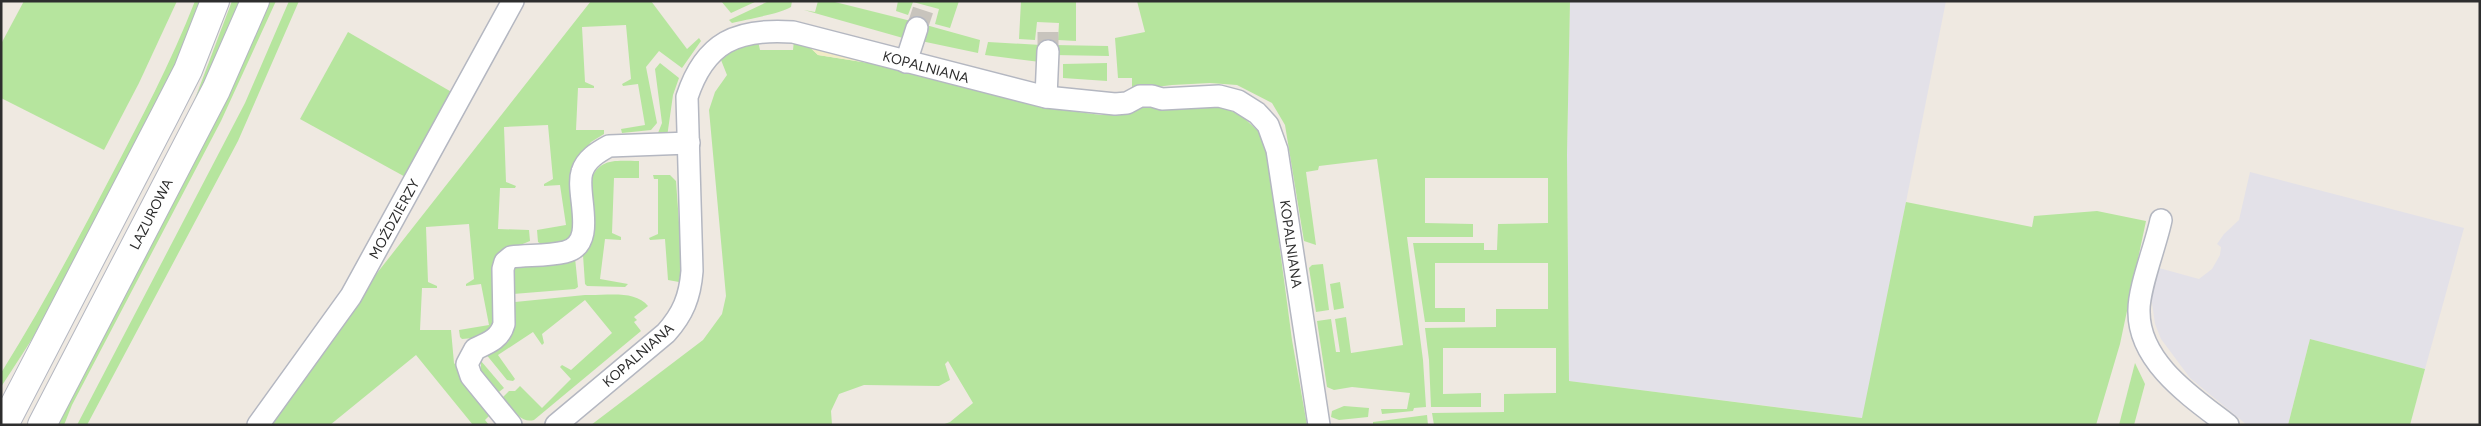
<svg xmlns="http://www.w3.org/2000/svg" width="2481" height="426" viewBox="0 0 2481 426" font-family="Figtree,sans-serif">
  <style>
    .industrial { fill: #e3e1e8 }
    .green { fill: #b6e59e }
    .sand { fill: #f3ecc5 }
    .lines { fill: none; stroke-linecap: round; stroke-linejoin: round }
    .street-tunnel { stroke: #c8c4bd; stroke-width: 21; stroke-dasharray: 21 11; stroke-linecap: butt }
    .street-casing { stroke: #b4b7c1; stroke-width: 24 }
    .secondary-casing { stroke: #b4b7c1; stroke-width: 30 }
    .street { stroke: #fff; stroke-width: 21 }
    .secondary { stroke: #fff; stroke-width: 28 }
    .labels { text-anchor: middle; stroke-width: 4; stroke-linejoin: round; paint-order: stroke }
    .street-label { font-size: 14px; fill: #2e2e2e; stroke: #fff }
  </style>
  <rect width="100%" height="100%" fill="#efe9e1"/>
  <g class="industrial">
    <path d="M1570,1H1946L1863,418L1569,381L1567,155Z"/>
    <path d="M2250,172L2464,228L2425,369L2310,339L2288,425H2247L2190,378L2161,339L2155,324L2151,296L2159,268L2199,279L2212,269L2220,255L2221,247L2217,244L2224,234L2239,220Z"/>
  </g>
  <g class="green">
    <path d="M24,1H177L139,83L104,150L1,98V44Z"/>
    <path d="M195,1H202L161,99L34,336L1,387V373C40,311 75,245 109,180C140,121 171,63 195,1Z"/>
    <path d="M232,1H243L219,55L190,112Z"/>
    <path d="M270,1H276L221,121L72,405L64,425H58L247,53Z"/>
    <path d="M289,1H299L238,141L87,425H77L245,103Z"/>
    <path d="M591,1H651L687,49L699,38L701,41L682,68L659,51L646,67L657,123L651,130L622,133L621,129L645,125L638,84L623,86L622,84L631,79L626,25L582,27L585,82L594,86V88H578L576,130H604V134L591,142L581,155L576,233L564,242L541,244L538,242L537,230L566,225L560,185L544,186V184L553,179L548,125L504,127L506,182L516,186L515,188H500L498,229L529,230L530,241L508,250L497,322L485,337L462,339L460,337L459,330L489,325L481,284L466,286V284L474,279L469,224L426,227L428,282L437,286V288H422L420,330H451L454,363L493,412L485,420L489,425H473L416,355L330,425H267L370,282Z"/>
    <path d="M721,1H757L731,13Z"/>
    <path d="M769,1H792L791,7C780,14 747,19 732,23L729,20Z"/>
    <path d="M818,1H831L911,21L903,38L804,10L815,12Z"/>
    <path d="M898,1H959L950,28L935,24L939,9L913,2L908,15L896,11Z"/>
    <path d="M1021,1H1076V41L1058,40L1059,23L1037,22L1035,40L1019,39Z"/>
    <path d="M1137,1H1570L1567,155L1569,381L1862,418L1906,202L2032,227L2034,216L2097,211L2146,221L2120,344L2096,425H1434L1432,413L1504,412V394L1556,393V348H1443V394L1481,393V407H1431L1429,360L1425,328L1496,327V309H1548V263H1435V308H1465V322H1425L1413,243H1484V250H1497L1498,224L1548,223V178H1425V223L1473,224V237H1407L1423,360L1426,407L1414,408L1413,411L1382,414L1381,409H1407L1410,393L1352,387L1334,390L1327,387L1317,321L1331,319L1336,352H1340L1335,319L1346,317L1351,353L1403,345L1377,159L1319,166L1318,170L1306,172L1316,245L1304,241L1285,125L1272,103L1237,85L1210,83L1172,85L1132,90V78H1118L1115,38L1145,32Z"/>
    <path d="M926,25L980,40L978,53L921,41Z"/>
    <path d="M348,32L455,94L409,179L300,119Z"/>
    <path d="M794,40L803,41L818,55L894,67L1040,107L1101,115L1124,114L1141,103L1210,105L1228,109L1244,118L1258,131L1267,152L1292,340L1307,425H942L950,422L973,403L948,361L945,364L950,380L939,386L864,385L839,394L831,411L832,425H591L703,340L722,314L726,296L709,110L715,92L727,75L721,60L733,50L758,41L760,50H793Z"/>
    <path d="M988,42L1041,45L1040,62L985,55Z"/>
    <path d="M1054,45L1108,46L1109,56L1054,55Z"/>
    <path d="M660,63L679,78L673,95L667,137L653,135L658,133L662,123L655,69Z"/>
    <path d="M1107,63V81L1063,78V64Z"/>
    <path d="M639,161V178H614L612,233L621,237V240L605,239L600,279L628,284L625,287L587,286L585,284L583,255L589,184C599,157 614,161 639,161Z"/>
    <path d="M653,175H670L676,181L682,264L679,282L668,280L665,239L650,240L649,238L658,234V179H654Z"/>
    <path d="M575,258L578,287L575,289L513,294L511,269L516,264Z"/>
    <path d="M1323,264L1329,310L1316,312L1309,268L1312,265Z"/>
    <path d="M1340,282L1344,308L1334,310L1330,284Z"/>
    <path d="M585,295C604,296 635,289 648,306L634,317L637,320L634,322L641,331L534,420C520,424 511,407 502,398L509,391H515L520,386L542,408L571,379L560,367L562,365L571,370L612,333L585,300L542,334L544,343L542,345L533,332L498,355L515,379L513,381L507,380L485,353C529,342 503,322 515,302Z"/>
    <path d="M2310,339L2425,369L2410,425H2288Z"/>
    <path d="M481,361L504,388L499,392L481,371Z"/>
    <path d="M2135,363L2145,384L2134,425H2119Z"/>
    <path d="M1344,406L1369,408L1368,417L1339,420L1331,417L1332,411Z"/>
    <path d="M1427,415L1428,425H1373V422Z"/>
  </g>
  <path class="sand" d="M803,41L894,67L818,55Z"/>
  <g class="lines">
    <g class="street-tunnel">
      <path d="M917,28L923,10"/>
      <path d="M1048,51V32"/>
    </g>
    <defs>
      <g id="street">
        <path d="M906,62L917,28"/>
        <path d="M1046,97L1048,51"/>
        <path d="M2161,220C2156,245 2138,289 2139,312C2139,363 2193,398 2228,425"/>
        <path d="M258,425L351,296L513,1"/>
        <path d="M511,425L471,376L467,364L475,349C488,343 500,339 504,324L503,269L505,262L511,257C528,255 548,256 565,252C599,244 575,193 582,172C586,159 598,152 609,146L689,143"/>
        <path d="M556,425L666,333C683,314 690,297 692,271L687,97C705,42 737,28 793,32L1046,97L1115,104L1127,103L1140,96H1152L1162,99L1219,96L1238,101L1257,113L1268,125L1277,150L1319,425"/>
      </g>
      <g id="secondary">
        <path d="M4,425L165,115L188,70L215,1"/>
        <path d="M42,425L216,90L255,1"/>
      </g>
    </defs>
    <use href="#street" class="street-casing"/>
    <use href="#secondary" class="secondary-casing"/>
    <use href="#street" class="street"/>
    <use href="#secondary" class="secondary"/>
  </g>
  <g class="labels">
    <g class="street-label">
      <text transform="translate(926 67) rotate(15)" y="5">KOPALNIANA</text>
      <text transform="translate(151 214) rotate(-63)" y="5">LAZUROWA</text>
      <text transform="translate(394 219) rotate(-61)" y="5">MOŹDZIERZY</text>
      <text transform="translate(1291 244) rotate(82)" y="5">KOPALNIANA</text>
      <text transform="translate(638 355) rotate(-41)" y="5">KOPALNIANA</text>
    </g>
  </g>
  <rect width="2481" height="426" fill="none" stroke="#2e2e2e" stroke-width="5"/>
</svg>
